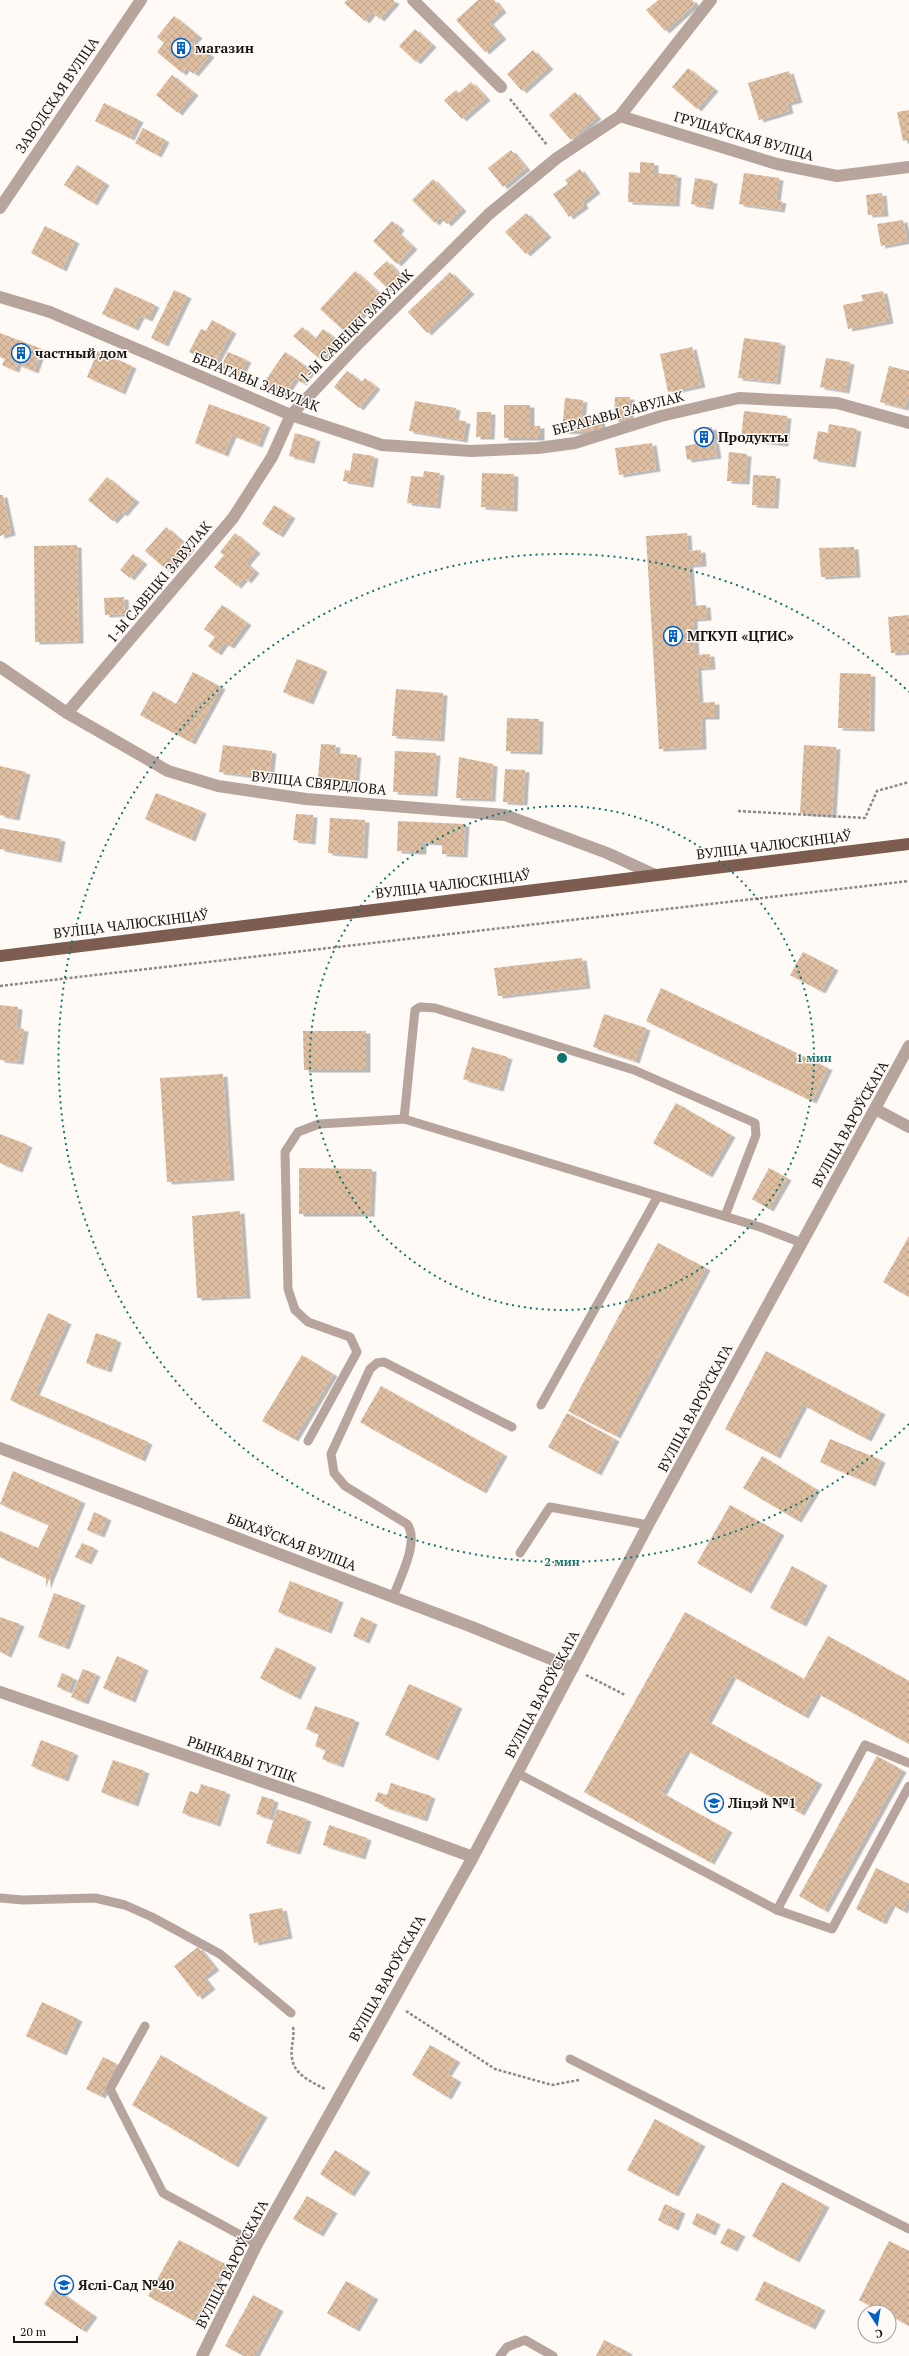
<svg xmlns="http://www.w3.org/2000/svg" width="909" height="2356" viewBox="0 0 909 2356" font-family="'PT Serif',serif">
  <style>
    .building { fill: url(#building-cross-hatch); filter: url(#shadow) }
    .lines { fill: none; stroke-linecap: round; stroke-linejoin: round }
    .path { stroke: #8d8986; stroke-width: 2.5; stroke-dasharray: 3 2; stroke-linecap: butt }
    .service { stroke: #b7a49d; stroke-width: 9 }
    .minor { stroke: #b7a49d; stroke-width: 12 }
    .tertiary { stroke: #b7a49d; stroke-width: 12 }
    .primary { stroke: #7c5d50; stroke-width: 12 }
    .ring { fill: none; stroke: #0f766e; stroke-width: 2; stroke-dasharray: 2 4 }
    .labels { text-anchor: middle; stroke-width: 3; stroke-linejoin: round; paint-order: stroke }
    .poi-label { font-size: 14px; font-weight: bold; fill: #171513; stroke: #fffaf6; text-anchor: start }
    .street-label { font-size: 14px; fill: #171513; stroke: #fffaf6 }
    .centre { fill: #0f766e; stroke: #fffaf6; stroke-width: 2 }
    .ring-label { font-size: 12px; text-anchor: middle; font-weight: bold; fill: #0f766e; stroke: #fffaf6; stroke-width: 3; stroke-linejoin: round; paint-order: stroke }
  </style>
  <defs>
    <pattern id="building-cross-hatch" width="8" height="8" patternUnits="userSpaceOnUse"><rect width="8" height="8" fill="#dfbfa2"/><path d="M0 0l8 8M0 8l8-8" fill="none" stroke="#bfa38b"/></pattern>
    <filter id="shadow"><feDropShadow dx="4.5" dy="2.5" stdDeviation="0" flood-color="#0004"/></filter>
  </defs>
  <rect width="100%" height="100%" fill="#fffaf6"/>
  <g class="building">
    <path d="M347,0H393L395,2L380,19L372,12L365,21L344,3Z"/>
    <path d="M478,0H494L502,10L489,22L502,37L485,52L456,20Z"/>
    <path d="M658,0H692L695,4L665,31L646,10Z"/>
    <path d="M174,16L198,36L193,41L210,55L194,74L186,68L182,73L157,52L164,43L157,37Z"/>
    <path d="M415,29L432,45L416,62L399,46Z"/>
    <path d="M533,50L549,67L522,91L507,74Z"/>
    <path d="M688,68L714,89L697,109L672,87Z"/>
    <path d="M789,71L798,100L787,103L789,111L759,120L748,83Z"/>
    <path d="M172,75L194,93L178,113L156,95Z"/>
    <path d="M471,82L486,98L462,119L444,100L456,90L459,93Z"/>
    <path d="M575,92L597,117L571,140L549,115Z"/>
    <path d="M104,103L139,120L130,138L95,121Z"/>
    <path d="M909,110V140L903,141L897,112Z"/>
    <path d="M143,128L165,140L157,155L135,143Z"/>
    <path d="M511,150L526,168L503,187L488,168Z"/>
    <path d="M640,162L654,163V173L677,175L675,204L628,202L629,172L640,173Z"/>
    <path d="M77,165L105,183L93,203L64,185Z"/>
    <path d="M580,169L596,191L582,202L584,206L569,217L553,194L568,184L565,180Z"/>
    <path d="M744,173L779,178L776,200L782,201L780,210L739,204Z"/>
    <path d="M695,178L713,181L709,207L691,204Z"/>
    <path d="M433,179L462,209L447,224L440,217L435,223L412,200Z"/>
    <path d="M882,193L884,214L868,215L866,195Z"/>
    <path d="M526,213L547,235L526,254L505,232Z"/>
    <path d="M903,220L907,241L881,246L877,224Z"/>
    <path d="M392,221L400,228L397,232L413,247L397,264L373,241Z"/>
    <path d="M45,226L75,241L62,269L31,253Z"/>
    <path d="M387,261L404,279L391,292L373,274Z"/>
    <path d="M355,271L380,294L345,332L320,309Z"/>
    <path d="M450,272L470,292L427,333L408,312Z"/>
    <path d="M115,287L155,305L148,319L140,316L134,328L102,314Z"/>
    <path d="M174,290L187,296L164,344L151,338Z"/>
    <path d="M883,291L889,321L848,329L843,305L863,301L861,295Z"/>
    <path d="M212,320L232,331L214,364L189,352L201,329L206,331Z"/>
    <path d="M302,327L315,339L323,329L338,341L321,360L293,336Z"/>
    <path d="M0,333L42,349L34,371L17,364L15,370L2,365L5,359L0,357Z"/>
    <path d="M744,338L781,343L776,382L738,378Z"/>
    <path d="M692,347L701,385L668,392L660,354Z"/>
    <path d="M98,351L132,366L121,392L87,377Z"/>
    <path d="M228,352L247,360L239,376L221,367Z"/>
    <path d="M285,352L311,370L302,383L295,378L282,397L263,384Z"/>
    <path d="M826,358L850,362L845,391L820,387Z"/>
    <path d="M889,366L909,371V395L904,408L880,402Z"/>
    <path d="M347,371L362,382L365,378L376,387L359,408L334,387Z"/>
    <path d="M615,397H630L629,420H614Z"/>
    <path d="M565,398L583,400L581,418L599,415L602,429L579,432L562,431Z"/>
    <path d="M415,401L456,408L454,420L466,421L463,440L409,431Z"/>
    <path d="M209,404L266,425L258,445L232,435L224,454L195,443Z"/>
    <path d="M504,405H530V426H540V438H504Z"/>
    <path d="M744,411L787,416L784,444L741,439Z"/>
    <path d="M477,412H491L490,437H476Z"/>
    <path d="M829,424L857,429L851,465L813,459L818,431L828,433Z"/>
    <path d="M712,427L717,456L687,460L685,446L695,444L693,430Z"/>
    <path d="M295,433L316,439L310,461L289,456Z"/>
    <path d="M652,443L656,469L619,475L615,448Z"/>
    <path d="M729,452L747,454L745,482L727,481Z"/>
    <path d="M353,453L374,456L369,485L343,481L345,470L350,471Z"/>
    <path d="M424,471L440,473L436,506L407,503L411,476L423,477Z"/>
    <path d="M482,473L514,474L513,509L481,507Z"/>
    <path d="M753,475L776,476L774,506L752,505Z"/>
    <path d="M107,477L135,500L123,514L121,512L113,521L88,500Z"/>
    <path d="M0,495H3L11,533L0,536Z"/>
    <path d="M274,505L291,516L279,535L262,524Z"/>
    <path d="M166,527L190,548L169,572L145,551Z"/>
    <path d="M235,533L256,551L246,563L255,571L247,581L244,578L237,586L214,567L224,555L220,552Z"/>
    <path d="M687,533L688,551L701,550L702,564L689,565L692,606L706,605L707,618L693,619L695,655L710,654L711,667L697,668L699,703L715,702V717H701L702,747L659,749L646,536Z"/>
    <path d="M77,545L79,641L35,642L34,546Z"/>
    <path d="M854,547L856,575L821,577L819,548Z"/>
    <path d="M133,554L143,562L130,578L120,570Z"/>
    <path d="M124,597L125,614L105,615L104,598Z"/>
    <path d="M222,605L247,623L230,646L224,643L217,653L208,646L215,637L204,629Z"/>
    <path d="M909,615V652L891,653L888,617Z"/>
    <path d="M297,659L323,669L309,702L283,692Z"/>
    <path d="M193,672L221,687L191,742L140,715L153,691L176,704Z"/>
    <path d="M840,673L871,674L870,729L838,728Z"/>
    <path d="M396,689L443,693L440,739L392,736Z"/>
    <path d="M507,718L539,719L538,752L506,751Z"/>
    <path d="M321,744L336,745L335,753L357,755L354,790L317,787Z"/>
    <path d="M223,745L272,751L269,778L219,772Z"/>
    <path d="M804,745L836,747L832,815L800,813Z"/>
    <path d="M395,751L436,753L433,794L393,792Z"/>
    <path d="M459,757L493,764L491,799L456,798Z"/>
    <path d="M0,766L26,772L15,818L0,815Z"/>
    <path d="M505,769L525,770L523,803L503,802Z"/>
    <path d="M156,793L202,811L191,839L145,819Z"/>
    <path d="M296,814L313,815L311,842L293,840Z"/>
    <path d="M330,818L365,820L363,856L328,853Z"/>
    <path d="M398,821L465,824L463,855L442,854V843L422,842V852L397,851Z"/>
    <path d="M0,828L61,839L57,860L0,849Z"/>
    <path d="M803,952L834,968L821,991L790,975Z"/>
    <path d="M582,958L586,986L498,996L494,968Z"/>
    <path d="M661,988L828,1068L812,1101L646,1021Z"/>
    <path d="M0,1005L18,1007L16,1028L24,1029L19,1062L0,1060Z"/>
    <path d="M604,1014L646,1028L635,1061L593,1047Z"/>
    <path d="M303,1031H366V1070H304Z"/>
    <path d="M472,1047L508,1057L499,1089L463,1079Z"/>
    <path d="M223,1074L230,1178L167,1182L160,1078Z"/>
    <path d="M676,1103L731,1135L708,1175L653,1143Z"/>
    <path d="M0,1134L28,1145L18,1170L0,1163Z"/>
    <path d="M299,1168L372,1169L370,1214H299Z"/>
    <path d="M769,1168L787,1178L769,1209L752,1199Z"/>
    <path d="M240,1211L246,1296L197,1298L192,1216Z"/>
    <path d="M909,1236V1297L883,1282Z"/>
    <path d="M658,1243L706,1268L616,1436L568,1411Z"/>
    <path d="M48,1313L67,1322L35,1393L148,1442L141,1459L10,1400Z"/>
    <path d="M96,1333L117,1340L107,1370L86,1363Z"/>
    <path d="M766,1351L881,1412L867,1439L803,1405L776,1456L725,1429Z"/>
    <path d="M302,1355L333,1374L294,1439L262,1421Z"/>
    <path d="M381,1386L503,1454L482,1491L360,1422Z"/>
    <path d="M567,1413L615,1439L597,1473L548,1447Z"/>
    <path d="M830,1439L881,1460L871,1484L820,1462Z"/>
    <path d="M762,1456L816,1489L797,1520L743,1488Z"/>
    <path d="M13,1471L81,1501L46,1587V1578L0,1557V1531L38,1548L49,1525L0,1504Z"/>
    <path d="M730,1505L780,1533L747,1591L697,1563Z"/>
    <path d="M94,1512L107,1518L100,1535L87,1530Z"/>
    <path d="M82,1543L94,1548L87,1562L75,1557Z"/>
    <path d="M792,1566L823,1583L802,1624L770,1608Z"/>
    <path d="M290,1581L339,1600L327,1631L278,1612Z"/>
    <path d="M54,1593L81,1603L65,1647L38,1637Z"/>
    <path d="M685,1612L804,1679L828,1636L909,1681V1744L817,1693L804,1716L732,1676L707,1721L818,1782L800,1813L686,1750L662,1793L728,1830L710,1862L584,1792Z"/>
    <path d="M0,1617L20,1624L7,1655L0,1652Z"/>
    <path d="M361,1617L373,1622L365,1641L353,1636Z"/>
    <path d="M276,1647L312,1665L296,1697L260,1678Z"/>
    <path d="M117,1656L144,1668L131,1700L103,1688Z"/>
    <path d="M83,1669L96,1674L84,1702L71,1697Z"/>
    <path d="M62,1673L73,1678L68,1691L57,1687Z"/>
    <path d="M409,1684L458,1706L434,1758L385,1735Z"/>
    <path d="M315,1706L355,1720L339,1765L322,1759L326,1750L315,1746L319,1734L306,1729Z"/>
    <path d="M41,1740L74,1753L64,1779L31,1766Z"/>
    <path d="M877,1756L902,1770L824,1910L799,1896Z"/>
    <path d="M113,1760L145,1771L134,1804L101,1792Z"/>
    <path d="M391,1783L431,1796L423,1819L383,1806L384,1804L375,1801L378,1792L387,1795Z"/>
    <path d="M201,1784L226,1792L216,1824L182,1813L190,1791L198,1794Z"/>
    <path d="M262,1796L274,1800L269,1818L256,1814Z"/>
    <path d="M277,1809L307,1819L296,1852L266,1843Z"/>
    <path d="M329,1825L367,1838L361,1857L323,1845Z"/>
    <path d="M876,1868L909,1884V1899L903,1911L891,1904L882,1922L856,1909Z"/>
    <path d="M282,1908L288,1936L254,1943L249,1914Z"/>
    <path d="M198,1947L215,1968L203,1977L211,1987L198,1997L174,1966Z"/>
    <path d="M42,2002L78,2019L62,2053L26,2036Z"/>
    <path d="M430,2045L456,2060L447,2074L457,2080L447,2097L412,2075Z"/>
    <path d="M161,2055L263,2115L234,2165L132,2105Z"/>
    <path d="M103,2057L117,2064L101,2096L86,2089Z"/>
    <path d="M655,2119L701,2144L674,2194L627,2170Z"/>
    <path d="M335,2150L366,2170L350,2194L320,2174Z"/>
    <path d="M782,2182L825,2205L795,2260L752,2236Z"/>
    <path d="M307,2196L333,2211L319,2234L293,2219Z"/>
    <path d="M665,2204L672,2207L665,2224L658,2220Z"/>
    <path d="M674,2208L681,2211L674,2228L667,2225Z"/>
    <path d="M697,2213L716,2222L711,2233L692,2224Z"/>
    <path d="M728,2228L741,2234L733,2249L720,2243Z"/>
    <path d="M179,2240L225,2264L194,2321L148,2296Z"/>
    <path d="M889,2241L909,2251V2326L889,2315V2312H882L859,2300Z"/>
    <path d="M346,2281L374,2297L355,2329L327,2313Z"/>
    <path d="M764,2281L821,2308L811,2327L755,2300Z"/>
    <path d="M55,2288L93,2315L82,2330L44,2304Z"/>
    <path d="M253,2295L279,2309L254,2356H244L225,2346Z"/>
    <path d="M604,2340L628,2352L626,2356H596Z"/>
  </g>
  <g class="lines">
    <g class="path">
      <path d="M510,99L547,145"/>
      <path d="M738,811L865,818L877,791L909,782"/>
      <path d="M0,986L909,881"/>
      <path d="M586,1675L625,1695"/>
      <path d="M406,2011L495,2069L552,2085L579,2080"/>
      <path d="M293,2027C295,2038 290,2048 292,2058C294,2075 312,2082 325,2089"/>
    </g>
    <g class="service">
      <path d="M404,1119L415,1010L420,1007L435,1008L634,1070L755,1123L756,1135L725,1216"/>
      <path d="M541,1405L658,1196"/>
      <path d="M308,1441L357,1352L350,1337L308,1322L295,1310L288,1289L285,1152L298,1132L319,1124L404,1119L760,1227L802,1243"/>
      <path d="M520,1553L550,1507L648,1525"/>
      <path d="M393,1597C400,1578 420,1541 407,1524L345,1486L334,1473L331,1454L370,1369L377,1363L384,1362L512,1427"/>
      <path d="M517,1773L777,1910L832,1929L909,1786"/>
      <path d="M0,1898L23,1900L95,1898L125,1905L152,1917L220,1954L291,2013"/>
      <path d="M777,1910L865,1745L909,1763"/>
      <path d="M145,2026L110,2089L163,2193L257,2244"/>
      <path d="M570,2059L909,2229"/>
      <path d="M500,2356L507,2347L525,2340L553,2356"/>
    </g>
    <g class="minor">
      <path d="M413,0L501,87"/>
      <path d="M620,116L777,164L837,176L909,167"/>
      <path d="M0,208L141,0"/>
      <path d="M0,297L50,312L291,415L382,445L471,451L538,448L575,443L661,416L739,398L837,403L909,423"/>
      <path d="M0,667L67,713L168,771L218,786L306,799L505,815L607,853L655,875"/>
      <path d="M67,713L233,518L272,457L291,415L359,343L489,214L557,158L620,116L711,0"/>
      <path d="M875,1109L909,1127"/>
      <path d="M0,1448L472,1627L573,1668"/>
      <path d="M0,1692L314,1799L473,1857"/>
    </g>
    <path class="tertiary" d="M202,2356L257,2244L473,1857L648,1525L909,1046"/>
    <path class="primary" d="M0,956L909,844"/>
  </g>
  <g class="ring">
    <circle cx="562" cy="1058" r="252"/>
    <path d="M909 1424A504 504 0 1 1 909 692"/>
  </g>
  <defs>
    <symbol id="building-ring" viewBox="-11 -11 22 22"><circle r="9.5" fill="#fffaf6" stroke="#0060c9" stroke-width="1.5"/><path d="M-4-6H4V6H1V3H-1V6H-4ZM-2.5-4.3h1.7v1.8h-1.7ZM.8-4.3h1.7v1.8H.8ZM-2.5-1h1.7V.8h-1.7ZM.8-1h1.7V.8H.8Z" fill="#0060c9"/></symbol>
    <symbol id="school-ring" viewBox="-11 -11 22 22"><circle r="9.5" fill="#fffaf6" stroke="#0060c9" stroke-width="1.5"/><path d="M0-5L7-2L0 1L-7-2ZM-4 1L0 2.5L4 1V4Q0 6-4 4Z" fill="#0060c9"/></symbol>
  </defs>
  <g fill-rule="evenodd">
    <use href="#building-ring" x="170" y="37" width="22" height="22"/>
    <use href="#building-ring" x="10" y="342" width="22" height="22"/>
    <use href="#building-ring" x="693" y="426" width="22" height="22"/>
    <use href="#building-ring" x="662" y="625" width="22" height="22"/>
    <use href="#school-ring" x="703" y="1792" width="22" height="22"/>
    <use href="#school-ring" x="53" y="2274" width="22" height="22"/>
  </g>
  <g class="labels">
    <g class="poi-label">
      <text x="195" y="53">магазин</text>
      <text x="35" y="358">частный дом</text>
      <text x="718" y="442">Продукты</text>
      <text x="687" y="641">МГКУП «ЦГИС»</text>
      <text x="728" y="1808">Ліцэй №1</text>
      <text x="78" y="2290">Яслі-Сад №40</text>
    </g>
    <g class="street-label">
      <text transform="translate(57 95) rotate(-56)" y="5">ЗАВОДСКАЯ ВУЛІЦА</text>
      <text transform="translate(744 136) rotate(16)" y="5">ГРУШАЎСКАЯ ВУЛІЦА</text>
      <text transform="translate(356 326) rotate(-45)" y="5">1-Ы САВЕЦКІ ЗАВУЛАК</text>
      <text transform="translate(256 382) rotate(22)" y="5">БЕРАГАВЫ ЗАВУЛАК</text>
      <text transform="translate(618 413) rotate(-15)" y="5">БЕРАГАВЫ ЗАВУЛАК</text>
      <text transform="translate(159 582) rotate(-50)" y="5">1-Ы САВЕЦКІ ЗАВУЛАК</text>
      <text transform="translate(319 783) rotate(6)" y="5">ВУЛІЦА СВЯРДЛОВА</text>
      <text transform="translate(774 845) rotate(-7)" y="5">ВУЛІЦА ЧАЛЮСКІНЦАЎ</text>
      <text transform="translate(453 884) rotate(-7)" y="5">ВУЛІЦА ЧАЛЮСКІНЦАЎ</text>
      <text transform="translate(131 924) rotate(-7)" y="5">ВУЛІЦА ЧАЛЮСКІНЦАЎ</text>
      <text transform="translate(850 1124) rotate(-61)" y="5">ВУЛІЦА ВАРОЎСКАГА</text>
      <text transform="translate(695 1408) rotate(-62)" y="5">ВУЛІЦА ВАРОЎСКАГА</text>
      <text transform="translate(292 1542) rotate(21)" y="5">БЫХАЎСКАЯ ВУЛІЦА</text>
      <text transform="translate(542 1694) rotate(-62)" y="5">ВУЛІЦА ВАРОЎСКАГА</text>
      <text transform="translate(242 1759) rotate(19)" y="5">РЫНКАВЫ ТУПІК</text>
      <text transform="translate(387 1978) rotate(-61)" y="5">ВУЛІЦА ВАРОЎСКАГА</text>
      <text transform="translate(232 2264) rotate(-63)" y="5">ВУЛІЦА ВАРОЎСКАГА</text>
    </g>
  </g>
  <circle cx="562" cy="1058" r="6" class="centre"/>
  <g class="ring-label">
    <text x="814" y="1062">1 мин</text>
    <text x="562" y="1566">2 мин</text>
  </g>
  <g transform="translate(877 2324) rotate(168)"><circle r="19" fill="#fffaf6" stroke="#a29e9b"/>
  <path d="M0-3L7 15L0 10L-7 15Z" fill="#0060c9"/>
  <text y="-6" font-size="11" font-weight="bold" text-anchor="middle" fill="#171513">С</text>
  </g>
  <path d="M14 2336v6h63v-6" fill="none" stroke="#171513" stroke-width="2"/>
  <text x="20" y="2336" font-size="12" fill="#171513" stroke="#fffaf6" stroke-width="3" paint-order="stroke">20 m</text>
</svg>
